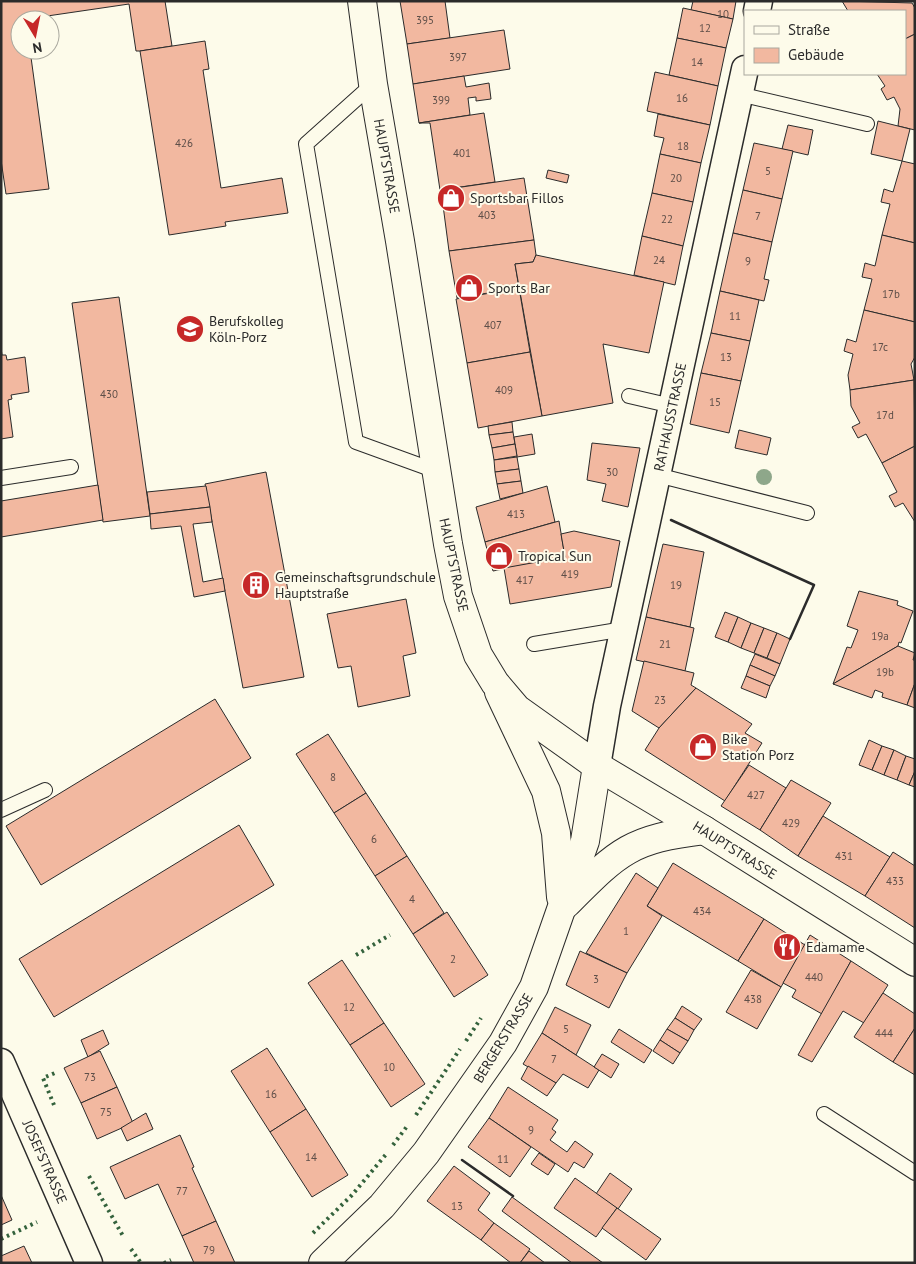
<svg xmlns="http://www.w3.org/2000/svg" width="916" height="1264" viewBox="0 0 916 1264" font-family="'PT Sans',sans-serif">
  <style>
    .building { fill: #f2b8a0; stroke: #2b2b2b }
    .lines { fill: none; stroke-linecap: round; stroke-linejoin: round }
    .service-casing { stroke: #2b2b2b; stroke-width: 16 }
    .minor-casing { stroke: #2b2b2b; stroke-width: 29 }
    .tertiary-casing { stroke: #2b2b2b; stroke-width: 30 }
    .secondary-casing { stroke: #2b2b2b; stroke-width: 30 }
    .service { stroke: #fdfbea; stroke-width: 14 }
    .minor { stroke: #fdfbea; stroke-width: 26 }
    .tertiary { stroke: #fdfbea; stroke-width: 28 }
    .secondary { stroke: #fdfbea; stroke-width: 28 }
    .hedge { stroke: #34623c; stroke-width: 4; stroke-dasharray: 2.5 4; stroke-linecap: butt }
    .wall { stroke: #2b2b2b; stroke-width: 2.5 }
    .tree { fill: #8ea78a }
    .labels { text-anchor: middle; stroke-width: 4; stroke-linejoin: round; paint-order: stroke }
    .number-label { font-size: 11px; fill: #5d4e48 }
    .street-label { font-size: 14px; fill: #2b2b2b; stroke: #fdfbea }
    .poi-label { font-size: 14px; fill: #2b2b2b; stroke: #fdfbea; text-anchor: start }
  </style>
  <rect width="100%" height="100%" fill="#fdfbea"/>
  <g class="building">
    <path d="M1,1H165L172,46L140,51H136L129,4L20,20V50H30L49,189L6,194L1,160Z"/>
    <path d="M400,1H445L450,38L407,44Z"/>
    <path d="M693,1H736L733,19L691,10Z"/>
    <path d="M842,1L912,3L915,8V34L905,39V11H848Z"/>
    <path d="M683,8L733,19L726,48L677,38Z"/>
    <path d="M504,30L510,69L413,84L407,44Z"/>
    <path d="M915,34V130L898,126L900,109L894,97L887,100L881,89L885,86L877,74H905V39Z"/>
    <path d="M677,38L726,48L718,86L669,75Z"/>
    <path d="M205,41L209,69L203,70L221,188L282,178L288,213L225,222L226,226L169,235L140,51Z"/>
    <path d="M655,72L718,86L710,125L647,111Z"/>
    <path d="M464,76L466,87L489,83L491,99L476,101V97L468,98L470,115L419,123L413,84Z"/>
    <path d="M484,113L495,182L440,190L430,123H419Z"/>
    <path d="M658,114L710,125L701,163L660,154L664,138L654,136Z"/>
    <path d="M878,121L910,129L902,161L871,154Z"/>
    <path d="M788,125L813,130L808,155L782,149Z"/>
    <path d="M754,143L793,151L782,199L743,190Z"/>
    <path d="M660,154L701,163L693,202L652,193Z"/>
    <path d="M902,161L915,164V243L882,235L890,204L881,202L884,189L893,192Z"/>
    <path d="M548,170L569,175L567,183L546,178Z"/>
    <path d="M524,178L534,240L449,251L441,190Z"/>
    <path d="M743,190L782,199L772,242L733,233Z"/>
    <path d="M652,193L693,202L683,246L642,236Z"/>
    <path d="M733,233L772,242L764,279L769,280L764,301L720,291Z"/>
    <path d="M882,235L915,243V322L864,310L872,279L862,277L865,263L875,266Z"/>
    <path d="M642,236L683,246L675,285L634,275Z"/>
    <path d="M534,240L536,255L533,262L515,264L519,288L457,298L449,251Z"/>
    <path d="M536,255L664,282L649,353L603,344L613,403L542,416L515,264L533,262Z"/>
    <path d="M519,288L530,352L467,363L456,299Z"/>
    <path d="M720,291L759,300L750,341L711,333Z"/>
    <path d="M119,297L150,516L103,522L72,303Z"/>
    <path d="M864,310L915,322V357L911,364L914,380L850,390L848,375L853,354L844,351L847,339L856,342Z"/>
    <path d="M711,333L750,341L741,381L701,373Z"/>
    <path d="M1,348L2,355H6L7,360L25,357L29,392L11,395L12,399L8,400L13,437L1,439Z"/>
    <path d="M530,352L542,416L478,428L467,363Z"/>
    <path d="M701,373L741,381L729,433L690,424Z"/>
    <path d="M914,380L915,446L882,463L866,434L858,438L852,427L860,423L851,406L850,390Z"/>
    <path d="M512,422L513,432L489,435L488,426Z"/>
    <path d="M739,430L771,438L767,455L735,448Z"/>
    <path d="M513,432L515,444L492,448L489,435Z"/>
    <path d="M532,434L535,454L517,457L514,437Z"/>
    <path d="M592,443L640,448L628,507L602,501L606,484L587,480Z"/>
    <path d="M515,444L517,456L494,460L492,448Z"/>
    <path d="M915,446V522L903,503L895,507L889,496L897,492L882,463Z"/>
    <path d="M517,457L519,469L495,472L494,460Z"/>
    <path d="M519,469L521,481L497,484L495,472Z"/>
    <path d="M266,472L304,677L243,688L205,484Z"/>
    <path d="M521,481L523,493L500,499L497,484Z"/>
    <path d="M98,485L103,520L1,537V501Z"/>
    <path d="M206,486L210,507L150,514L147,492Z"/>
    <path d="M547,486L555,522L485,542L476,507Z"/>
    <path d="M210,507L212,522L193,524L203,582L223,578L225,591L194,597L181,526L151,529L150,514Z"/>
    <path d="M559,521L565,557L493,571L485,542Z"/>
    <path d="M574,531L620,541L611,587L510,604L504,568L565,557L561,534Z"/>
    <path d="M663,544L704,552L690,627L646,617Z"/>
    <path d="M859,591L898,601L897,605L913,611L901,643L899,642L898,646L833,684L847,647L851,648L858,630L847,626Z"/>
    <path d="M406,599L416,653L403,656L410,696L358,707L351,666L338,668L327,614Z"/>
    <path d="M725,612L738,617L728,642L715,637Z"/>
    <path d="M646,617L694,628L685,671L636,660Z"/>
    <path d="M738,617L751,623L741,648L728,642Z"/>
    <path d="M751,623L764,628L754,653L741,648Z"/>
    <path d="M764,628L777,633L767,658L754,653Z"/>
    <path d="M777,633L790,639L780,664L767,658Z"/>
    <path d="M898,646L915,653L913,660H915V683L907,705L882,697L883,693L875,690L872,698L833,684Z"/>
    <path d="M755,654L780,664L775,676L750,665Z"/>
    <path d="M644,661L694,673L691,685L696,688L659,728L632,711Z"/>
    <path d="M750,665L775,676L770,686L746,676Z"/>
    <path d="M746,676L770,686L766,698L741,688Z"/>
    <path d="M915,683V708L907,705Z"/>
    <path d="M696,688L752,724L745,733L762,743L725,801L645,750L659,728Z"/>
    <path d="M215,699L251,758L41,885L6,826Z"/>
    <path d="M328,734L366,793L334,813L296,754Z"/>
    <path d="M869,740L882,746L872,770L859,765Z"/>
    <path d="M882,746L894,750L884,775L872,770Z"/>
    <path d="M894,750L906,756L897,780L884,775Z"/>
    <path d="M906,756L915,759V771L909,785L897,780Z"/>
    <path d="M749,765L786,788L760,830L721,806Z"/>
    <path d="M915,771V787L909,785Z"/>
    <path d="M791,780L831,803L798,856L760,830Z"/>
    <path d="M366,793L407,856L375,876L334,813Z"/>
    <path d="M823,816L890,857L865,896L798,856Z"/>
    <path d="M239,825L274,885L54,1017L19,959Z"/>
    <path d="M893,852L915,866V928L865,896Z"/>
    <path d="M407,856L444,913L413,934L375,876Z"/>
    <path d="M673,863L764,919L738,961L647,906Z"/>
    <path d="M636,873L658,888L647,906L662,916L627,973L586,953Z"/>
    <path d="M447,912L488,975L454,997L413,934Z"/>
    <path d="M764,919L805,945L781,987L738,961Z"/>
    <path d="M810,935L851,961L822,1014L792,997L796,990L783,983Z"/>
    <path d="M580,951L627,973L609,1008L566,985Z"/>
    <path d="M342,960L384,1023L350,1045L308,983Z"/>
    <path d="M851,961L888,985L864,1023L843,1011L812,1062L798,1055Z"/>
    <path d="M751,970L781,987L757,1029L726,1012Z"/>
    <path d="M883,993L915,1014V1028L893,1062L854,1037Z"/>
    <path d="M682,1006L702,1019L694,1030L675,1018Z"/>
    <path d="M555,1007L591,1025L576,1055L542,1033Z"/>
    <path d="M675,1018L694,1030L688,1041L667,1029Z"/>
    <path d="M384,1023L425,1084L391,1107L350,1045Z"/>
    <path d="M915,1028V1075L893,1062Z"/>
    <path d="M619,1029L652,1050L644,1063L611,1042Z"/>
    <path d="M667,1029L688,1041L680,1053L660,1040Z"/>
    <path d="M103,1030L109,1044L88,1057L81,1040Z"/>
    <path d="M542,1033L599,1070L588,1088L563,1074L556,1083L523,1064Z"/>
    <path d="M660,1040L680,1053L673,1064L653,1051Z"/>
    <path d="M267,1048L306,1109L270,1132L231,1071Z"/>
    <path d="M100,1051L117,1087L81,1103L64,1068Z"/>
    <path d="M602,1054L619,1064L611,1078L594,1067Z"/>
    <path d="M528,1066L556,1083L547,1096L521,1079Z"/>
    <path d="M117,1087L133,1123L97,1139L81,1103Z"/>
    <path d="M508,1087L558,1120L552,1129L556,1132L550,1140L567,1152L575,1141L593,1154L584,1168L574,1162L568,1172L489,1118Z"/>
    <path d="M306,1109L348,1175L312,1197L270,1132Z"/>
    <path d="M146,1113L153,1129L127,1141L121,1128Z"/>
    <path d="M489,1118L531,1147L510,1177L468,1147Z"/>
    <path d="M180,1135L194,1167L192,1168L216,1221L182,1236L158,1184L125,1199L110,1167Z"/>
    <path d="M539,1153L555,1164L548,1175L531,1164Z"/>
    <path d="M454,1166L490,1193L478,1210L494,1223L481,1240L427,1201Z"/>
    <path d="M610,1173L632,1189L618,1209L596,1194Z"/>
    <path d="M575,1178L617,1208L596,1237L554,1208Z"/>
    <path d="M1,1195L12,1220L1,1225Z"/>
    <path d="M512,1197L603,1263H572L502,1211Z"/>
    <path d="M617,1208L661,1239L646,1260L602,1228Z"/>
    <path d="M216,1221L235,1263H194L182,1236Z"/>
    <path d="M494,1223L530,1249L520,1263H511L481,1240Z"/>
    <path d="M24,1246L32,1263H1V1256Z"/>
    <path d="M529,1251L545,1263H520Z"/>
  </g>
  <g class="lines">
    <defs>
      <g id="service">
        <path d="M373,84L306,144L356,442L436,471"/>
        <path d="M739,94L867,124"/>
        <path d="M629,396L672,406"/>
        <path d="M657,475L807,513"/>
        <path d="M1,478L71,467"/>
        <path d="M534,644L624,629"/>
        <path d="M1,810L45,790"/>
        <path d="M824,1114L915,1173"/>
      </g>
      <g id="minor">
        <path d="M757,11L759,1"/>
        <path d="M597,766L607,706L745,69"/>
        <path d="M1,1062L89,1263"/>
      </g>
      <g id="tertiary">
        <path d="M499,692L546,791L556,833L561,897"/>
        <path d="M566,904C618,852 629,839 704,830"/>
        <path d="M323,1263L382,1206L426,1153L503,1043L534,987L585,841L597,766"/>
      </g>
      <path id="secondary" d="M362,1L373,84L400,241L448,544L458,596L478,655L495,683L517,709L597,766L704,830L915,962"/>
    </defs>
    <use href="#service" class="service-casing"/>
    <use href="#minor" class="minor-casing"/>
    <use href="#tertiary" class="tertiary-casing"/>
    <use href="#secondary" class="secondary-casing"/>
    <use href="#service" class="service"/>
    <use href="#minor" class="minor"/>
    <use href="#tertiary" class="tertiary"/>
    <use href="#secondary" class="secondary"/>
    <g class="hedge">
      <path d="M356,955L390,935"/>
      <path d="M466,1041L481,1018"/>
      <path d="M54,1105L43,1078L55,1073"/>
      <path d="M416,1115L460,1049"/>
      <path d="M393,1145L408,1125"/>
      <path d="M89,1176L123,1236"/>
      <path d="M313,1233L352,1195L388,1152"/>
      <path d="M1,1239L37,1222"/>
      <path d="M131,1249L141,1263"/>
      <path d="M164,1263L171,1260"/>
    </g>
    <g class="wall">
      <path d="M671,520L814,585L790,639"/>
      <path d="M462,1160L513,1196"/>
    </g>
  </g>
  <circle class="tree" cx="764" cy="477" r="8"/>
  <defs>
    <symbol id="shop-disc" viewBox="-11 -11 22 22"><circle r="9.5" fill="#c62828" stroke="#fdfbea"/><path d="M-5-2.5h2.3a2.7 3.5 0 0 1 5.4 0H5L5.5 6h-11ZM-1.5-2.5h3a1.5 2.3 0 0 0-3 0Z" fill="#fff"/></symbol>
    <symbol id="school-disc" viewBox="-11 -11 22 22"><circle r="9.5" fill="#c62828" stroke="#fdfbea"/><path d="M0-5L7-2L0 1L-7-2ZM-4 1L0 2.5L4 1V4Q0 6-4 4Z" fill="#fff"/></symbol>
    <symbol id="building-disc" viewBox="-11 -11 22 22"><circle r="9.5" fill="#c62828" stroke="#fdfbea"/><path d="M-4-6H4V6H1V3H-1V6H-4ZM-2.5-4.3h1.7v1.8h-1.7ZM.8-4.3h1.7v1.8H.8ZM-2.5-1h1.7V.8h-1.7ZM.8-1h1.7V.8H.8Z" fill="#fff"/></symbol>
    <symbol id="restaurant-disc" viewBox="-11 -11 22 22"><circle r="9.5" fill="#c62828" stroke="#fdfbea"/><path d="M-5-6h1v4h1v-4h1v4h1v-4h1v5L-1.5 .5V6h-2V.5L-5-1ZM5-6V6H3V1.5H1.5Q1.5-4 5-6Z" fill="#fff"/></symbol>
  </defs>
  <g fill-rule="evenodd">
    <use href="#shop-disc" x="435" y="182" width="32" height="32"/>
    <use href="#shop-disc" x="453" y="272" width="32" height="32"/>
    <use href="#school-disc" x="174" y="313" width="32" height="32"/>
    <use href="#shop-disc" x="483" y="540" width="32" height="32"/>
    <use href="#building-disc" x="240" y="569" width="32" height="32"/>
    <use href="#shop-disc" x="687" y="731" width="32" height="32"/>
    <use href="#restaurant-disc" x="771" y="931" width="32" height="32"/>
  </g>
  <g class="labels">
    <g class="number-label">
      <text x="723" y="18">10</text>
      <text x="425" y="24">395</text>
      <text x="705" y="32">12</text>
      <text x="458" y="61">397</text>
      <text x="697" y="66">14</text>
      <text x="682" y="102">16</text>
      <text x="441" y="104">399</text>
      <text x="184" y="147">426</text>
      <text x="683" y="150">18</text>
      <text x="462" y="157">401</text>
      <text x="768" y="175">5</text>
      <text x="676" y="182">20</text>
      <text x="487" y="219">403</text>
      <text x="758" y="220">7</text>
      <text x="667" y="223">22</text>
      <text x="659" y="264">24</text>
      <text x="748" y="265">9</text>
      <text x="891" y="298">17b</text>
      <text x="735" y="320">11</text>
      <text x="493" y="329">407</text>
      <text x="880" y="351">17c</text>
      <text x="726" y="361">13</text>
      <text x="504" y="394">409</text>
      <text x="109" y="398">430</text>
      <text x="715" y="406">15</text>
      <text x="885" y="419">17d</text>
      <text x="612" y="476">30</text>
      <text x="516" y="518">413</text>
      <text x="570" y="578">419</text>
      <text x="525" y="584">417</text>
      <text x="676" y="589">19</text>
      <text x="880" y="640">19a</text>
      <text x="665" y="648">21</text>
      <text x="885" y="676">19b</text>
      <text x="660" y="704">23</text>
      <text x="333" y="781">8</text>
      <text x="756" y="799">427</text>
      <text x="791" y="827">429</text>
      <text x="374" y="843">6</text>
      <text x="844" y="860">431</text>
      <text x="895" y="885">433</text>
      <text x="412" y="903">4</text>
      <text x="702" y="915">434</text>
      <text x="626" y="935">1</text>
      <text x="453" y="963">2</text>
      <text x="814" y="981">440</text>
      <text x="596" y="983">3</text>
      <text x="753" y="1003">438</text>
      <text x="349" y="1011">12</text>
      <text x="566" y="1033">5</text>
      <text x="884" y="1037">444</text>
      <text x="554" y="1063">7</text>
      <text x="389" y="1071">10</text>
      <text x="90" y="1081">73</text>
      <text x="271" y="1098">16</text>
      <text x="106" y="1116">75</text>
      <text x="531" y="1134">9</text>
      <text x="311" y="1161">14</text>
      <text x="503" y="1163">11</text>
      <text x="182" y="1195">77</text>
      <text x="457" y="1210">13</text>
      <text x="209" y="1254">79</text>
    </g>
    <g class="street-label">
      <text transform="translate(387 166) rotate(80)" y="5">HAUPTSTRASSE</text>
      <text transform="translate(670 417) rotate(-78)" y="5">RATHAUSSTRASSE</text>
      <text transform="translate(454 565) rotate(78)" y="5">HAUPTSTRASSE</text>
      <text transform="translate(735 850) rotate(32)" y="5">HAUPTSTRASSE</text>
      <text transform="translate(503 1038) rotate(-59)" y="5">BERGERSTRASSE</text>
      <text transform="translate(45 1162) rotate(66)" y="5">JOSEFSTRASSE</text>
    </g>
    <g class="poi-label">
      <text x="470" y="203">Sportsbar Fillos</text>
      <text x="488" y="293">Sports Bar</text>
      <text x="209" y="326">Berufskolleg<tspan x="209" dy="16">Köln-Porz</tspan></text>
      <text x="518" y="561">Tropical Sun</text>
      <text x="275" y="582">Gemeinschaftsgrundschule<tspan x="275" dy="16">Hauptstraße</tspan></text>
      <text x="722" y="744">Bike<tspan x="722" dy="16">Station Porz</tspan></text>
      <text x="806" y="952">Edamame</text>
    </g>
  </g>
  <rect width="916" height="1264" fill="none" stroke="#2b2b2b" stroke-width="5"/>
  <rect x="744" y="10" width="162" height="65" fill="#fdfbea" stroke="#a9a89e"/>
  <rect x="754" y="26" width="25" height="8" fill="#fdfbea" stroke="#a9a89e"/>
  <text x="788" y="35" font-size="15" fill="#2b2b2b">Straße</text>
  <rect x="754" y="48" width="25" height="15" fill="#f2b8a0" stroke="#a9a89e"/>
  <text x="788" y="60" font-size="15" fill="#2b2b2b">Gebäude</text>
  <g transform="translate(35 35) rotate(170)"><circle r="24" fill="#fdfbea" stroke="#a9a89e"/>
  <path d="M0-4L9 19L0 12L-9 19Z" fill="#c62828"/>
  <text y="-8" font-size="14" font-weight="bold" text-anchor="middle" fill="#2b2b2b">N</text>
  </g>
</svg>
